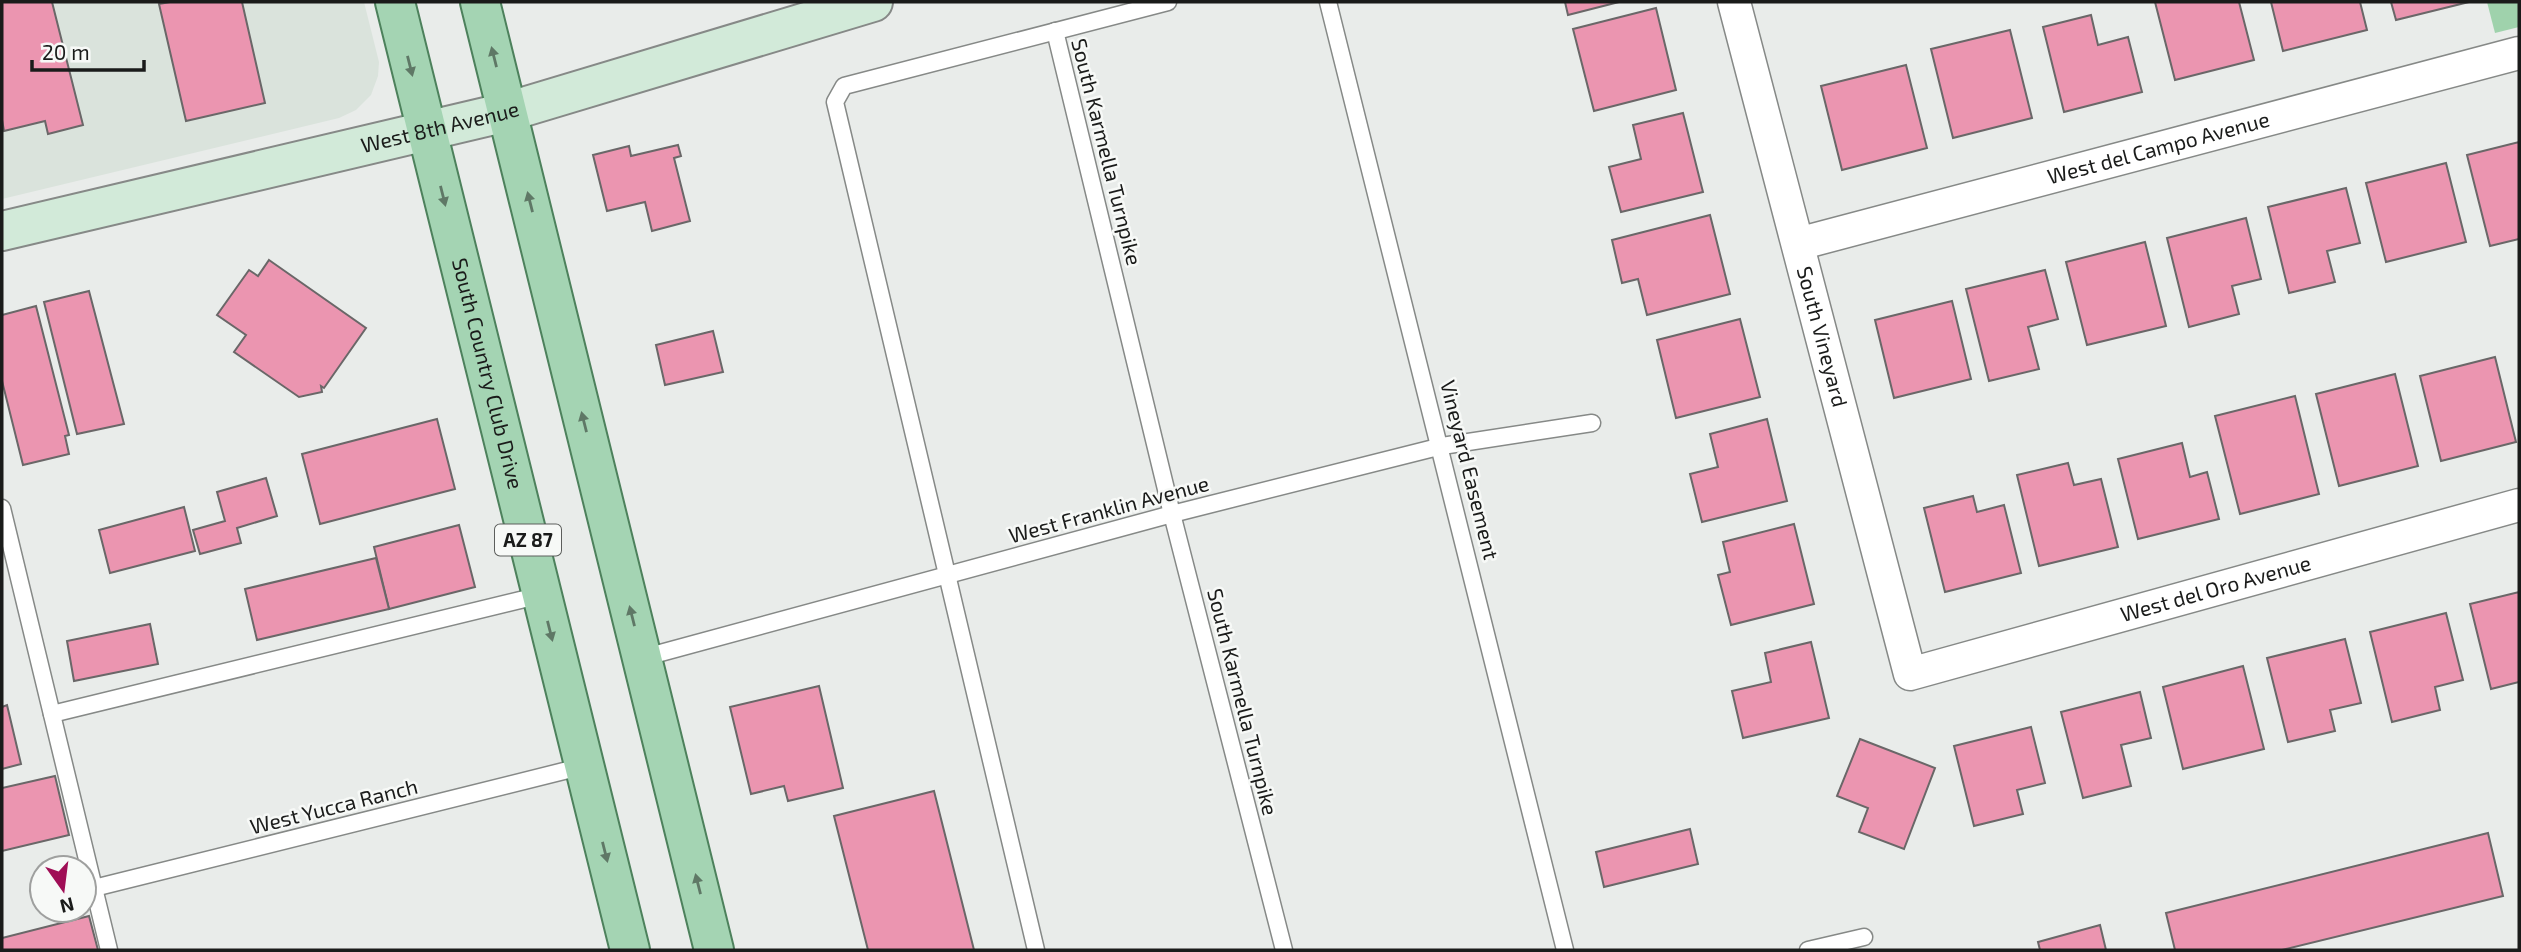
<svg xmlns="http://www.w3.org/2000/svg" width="2521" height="952" viewBox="0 0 2521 952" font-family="'Exo 2',sans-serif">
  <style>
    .built { fill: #dae3dc }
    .green { fill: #9fd2ac }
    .building { fill: #eb95b0; stroke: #6a6768; stroke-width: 2 }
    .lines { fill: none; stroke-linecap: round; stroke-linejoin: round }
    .lane-casing { stroke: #868987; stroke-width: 19 }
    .street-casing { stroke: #868987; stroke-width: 35 }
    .secondary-casing { stroke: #868987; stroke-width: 42 }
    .primary-casing { stroke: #4d815c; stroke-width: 42 }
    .lane { stroke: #fff; stroke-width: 16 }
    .street { stroke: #fff; stroke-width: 32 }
    .secondary { stroke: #d2ead9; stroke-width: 38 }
    .primary { stroke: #a4d4b3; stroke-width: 38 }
    .oneway { fill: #5f7866 }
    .labels { text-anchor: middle; stroke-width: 5; stroke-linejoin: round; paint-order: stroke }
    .shield { fill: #f7f9f7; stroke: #5c5e5c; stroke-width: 2 }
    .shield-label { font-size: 19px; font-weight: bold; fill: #1a1b1a }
    .street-label { font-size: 21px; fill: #1a1b1a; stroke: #f7f9f7 }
  </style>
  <rect width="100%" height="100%" fill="#e9ecea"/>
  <path class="built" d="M2,2H364L379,62L378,76L371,95L356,110L339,118L2,199Z"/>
  <path class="green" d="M2487,2H2519V27L2495,33Z"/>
  <g class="building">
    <path d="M2,2H52L83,125L48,134L45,121L4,131L2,120Z"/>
    <path d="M170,2H242L265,103L186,121L159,4Z"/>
    <path d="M1565,2H1619L1568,15Z"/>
    <path d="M2155,2H2239L2254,60L2175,80Z"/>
    <path d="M2271,2H2360L2367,30L2283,51Z"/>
    <path d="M2391,2H2469L2396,20Z"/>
    <path d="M1656,8L1676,90L1594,111L1573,29Z"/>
    <path d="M2091,15L2098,45L2128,37L2142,92L2064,112L2043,27Z"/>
    <path d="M2010,30L2032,118L1953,138L1931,49Z"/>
    <path d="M1906,65L1927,148L1842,170L1821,86Z"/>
    <path d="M1683,113L1703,192L1621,212L1609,167L1641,159L1633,125Z"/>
    <path d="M2519,142V239L2490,246L2467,155Z"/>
    <path d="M678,145L681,156L674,158L690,221L652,231L645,202L607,211L593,155L629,146L631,156Z"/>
    <path d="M2446,163L2466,242L2386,262L2366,183Z"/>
    <path d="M2346,188L2360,243L2327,251L2335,282L2289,293L2268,207Z"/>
    <path d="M1710,215L1730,294L1647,315L1638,279L1622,283L1612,240Z"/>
    <path d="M2246,218L2261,279L2232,286L2239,314L2189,327L2167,238Z"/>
    <path d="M2145,242L2166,326L2087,345L2066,262Z"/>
    <path d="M269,260L366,328L324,388L321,386L322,392L299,397L234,352L246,335L217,315L249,270L258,276Z"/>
    <path d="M2045,270L2058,319L2028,327L2039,369L1989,381L1966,289Z"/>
    <path d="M89,291L124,424L77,434L44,302Z"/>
    <path d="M1952,301L1971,379L1894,398L1875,320Z"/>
    <path d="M36,306L69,435L65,436L69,454L23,465L2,381V315Z"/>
    <path d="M1740,319L1760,397L1676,418L1657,340Z"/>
    <path d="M713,331L723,372L665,385L656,345Z"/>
    <path d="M2495,357L2516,442L2441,461L2420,376Z"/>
    <path d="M2395,374L2418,466L2339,486L2316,394Z"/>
    <path d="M2295,396L2319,494L2240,514L2215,416Z"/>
    <path d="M437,419L455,489L320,524L302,454Z"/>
    <path d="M1767,419L1787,501L1702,522L1690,474L1718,467L1710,434Z"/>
    <path d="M2182,443L2190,477L2207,472L2219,519L2138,539L2118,459Z"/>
    <path d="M2068,463L2074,485L2101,479L2118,547L2039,566L2017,475Z"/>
    <path d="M266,478L277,516L237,528L241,543L200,554L193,530L225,521L217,492Z"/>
    <path d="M1973,496L1977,512L2004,505L2021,573L1945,592L1924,508Z"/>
    <path d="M184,507L195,551L110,573L99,530Z"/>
    <path d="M1794,524L1814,604L1731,625L1718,575L1730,572L1723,542Z"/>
    <path d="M459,525L475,587L389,609L374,547Z"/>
    <path d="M376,558L389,609L257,640L245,589Z"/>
    <path d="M2519,592V682L2491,689L2470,604Z"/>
    <path d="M2446,613L2463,680L2435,687L2440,710L2392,722L2370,632Z"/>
    <path d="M150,624L158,664L74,681L67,641Z"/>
    <path d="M2345,639L2361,703L2330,710L2335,731L2288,742L2267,658Z"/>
    <path d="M1811,642L1829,718L1743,738L1732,691L1771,682L1765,653Z"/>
    <path d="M2243,666L2264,749L2183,769L2163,687Z"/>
    <path d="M819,686L843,788L788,801L784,786L751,794L730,707Z"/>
    <path d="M2140,692L2151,738L2121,745L2131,786L2083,798L2061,712Z"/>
    <path d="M7,705L21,764L2,769V707Z"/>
    <path d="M2031,727L2045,783L2017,790L2023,814L1974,826L1954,746Z"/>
    <path d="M1860,739L1935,768L1904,849L1859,832L1868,808L1837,796Z"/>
    <path d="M55,776L69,835L2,851V788Z"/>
    <path d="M934,791L974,950H868L834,816Z"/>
    <path d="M1690,829L1698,864L1604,887L1596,852Z"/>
    <path d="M2488,833L2503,896L2282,950H2175L2166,913Z"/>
    <path d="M89,916L98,950H2V938Z"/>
    <path d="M2100,925L2106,950H2040L2038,942Z"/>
  </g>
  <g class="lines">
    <defs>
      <g id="lane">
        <path d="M1328,2L1565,950"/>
        <path d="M1055,31L1172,514L1284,950"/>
        <path d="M2,508L109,950"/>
        <path d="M642,658L1172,514L1442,446L1592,423"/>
        <path d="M52,714L541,595"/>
        <path d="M94,888L584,766"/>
        <path d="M1036,950L835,102L844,86L1168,2"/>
        <path d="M1808,950L1864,937"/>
      </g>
      <g id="street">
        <path id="s1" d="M1734,2L1910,674L2519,505"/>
        <path id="s2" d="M1798,244L2519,53"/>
      </g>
      <g id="secondary">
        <path id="s3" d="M2,231L507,112L873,2"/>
      </g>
      <g id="primary">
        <path id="s4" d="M395,2L630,950"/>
        <path d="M480,2L714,950"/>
      </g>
    </defs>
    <use href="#lane" class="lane-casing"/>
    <use href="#street" class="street-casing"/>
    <use href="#secondary" class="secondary-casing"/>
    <use href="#primary" class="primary-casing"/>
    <use href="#lane" class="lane"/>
    <use href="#street" class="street"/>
    <use href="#secondary" class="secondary"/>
    <use href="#primary" class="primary"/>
  </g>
  <defs><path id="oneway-solid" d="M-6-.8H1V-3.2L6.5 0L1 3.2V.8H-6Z" transform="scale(1.75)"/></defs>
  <g class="oneway">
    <use href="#oneway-solid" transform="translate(494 57) rotate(-104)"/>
    <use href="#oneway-solid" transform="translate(410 66) rotate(76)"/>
    <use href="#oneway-solid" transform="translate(443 196) rotate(76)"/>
    <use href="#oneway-solid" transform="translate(530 202) rotate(-104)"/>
    <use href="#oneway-solid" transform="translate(584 422) rotate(-104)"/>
    <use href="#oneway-solid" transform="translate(632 616) rotate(-104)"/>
    <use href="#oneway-solid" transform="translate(550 631) rotate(76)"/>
    <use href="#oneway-solid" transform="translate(605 852) rotate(76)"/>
    <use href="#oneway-solid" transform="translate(698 884) rotate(-104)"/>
  </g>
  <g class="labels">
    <rect class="shield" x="495" y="524.5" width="66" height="31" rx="5"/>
    <g class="shield-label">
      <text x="528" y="547">AZ 87</text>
    </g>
    <g class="street-label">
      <text dy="7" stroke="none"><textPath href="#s3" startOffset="450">West 8th Avenue</textPath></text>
      <text dy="7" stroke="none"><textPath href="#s2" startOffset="373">West del Campo Avenue</textPath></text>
      <text transform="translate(1106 152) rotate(76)" y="7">South Karmella Turnpike</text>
      <text dy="7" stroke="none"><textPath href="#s1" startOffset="346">South Vineyard</textPath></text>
      <text dy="7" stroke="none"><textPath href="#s4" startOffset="383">South Country Club Drive</textPath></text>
      <text transform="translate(1469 470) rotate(76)" y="7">Vineyard Easement</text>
      <text transform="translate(1109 510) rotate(-15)" y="7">West Franklin Avenue</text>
      <text dy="7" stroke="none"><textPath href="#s1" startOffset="1012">West del Oro Avenue</textPath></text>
      <text transform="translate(1242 702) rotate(76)" y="7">South Karmella Turnpike</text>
      <text transform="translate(334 807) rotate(-14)" y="7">West Yucca Ranch</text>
    </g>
  </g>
  <rect width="2521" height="952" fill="none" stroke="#1a1b1a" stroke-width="7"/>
  <g transform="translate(63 889) rotate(166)"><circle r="33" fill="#f7f9f7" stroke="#9fa09f" stroke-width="2"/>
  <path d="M0-5L12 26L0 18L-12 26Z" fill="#a00e56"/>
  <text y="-10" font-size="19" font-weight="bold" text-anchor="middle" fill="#1a1b1a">N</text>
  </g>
  <path d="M32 60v10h112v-10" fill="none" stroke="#1a1b1a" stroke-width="3.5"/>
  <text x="42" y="60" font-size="21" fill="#1a1b1a" stroke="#f7f9f7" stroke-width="5" paint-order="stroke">20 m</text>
</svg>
